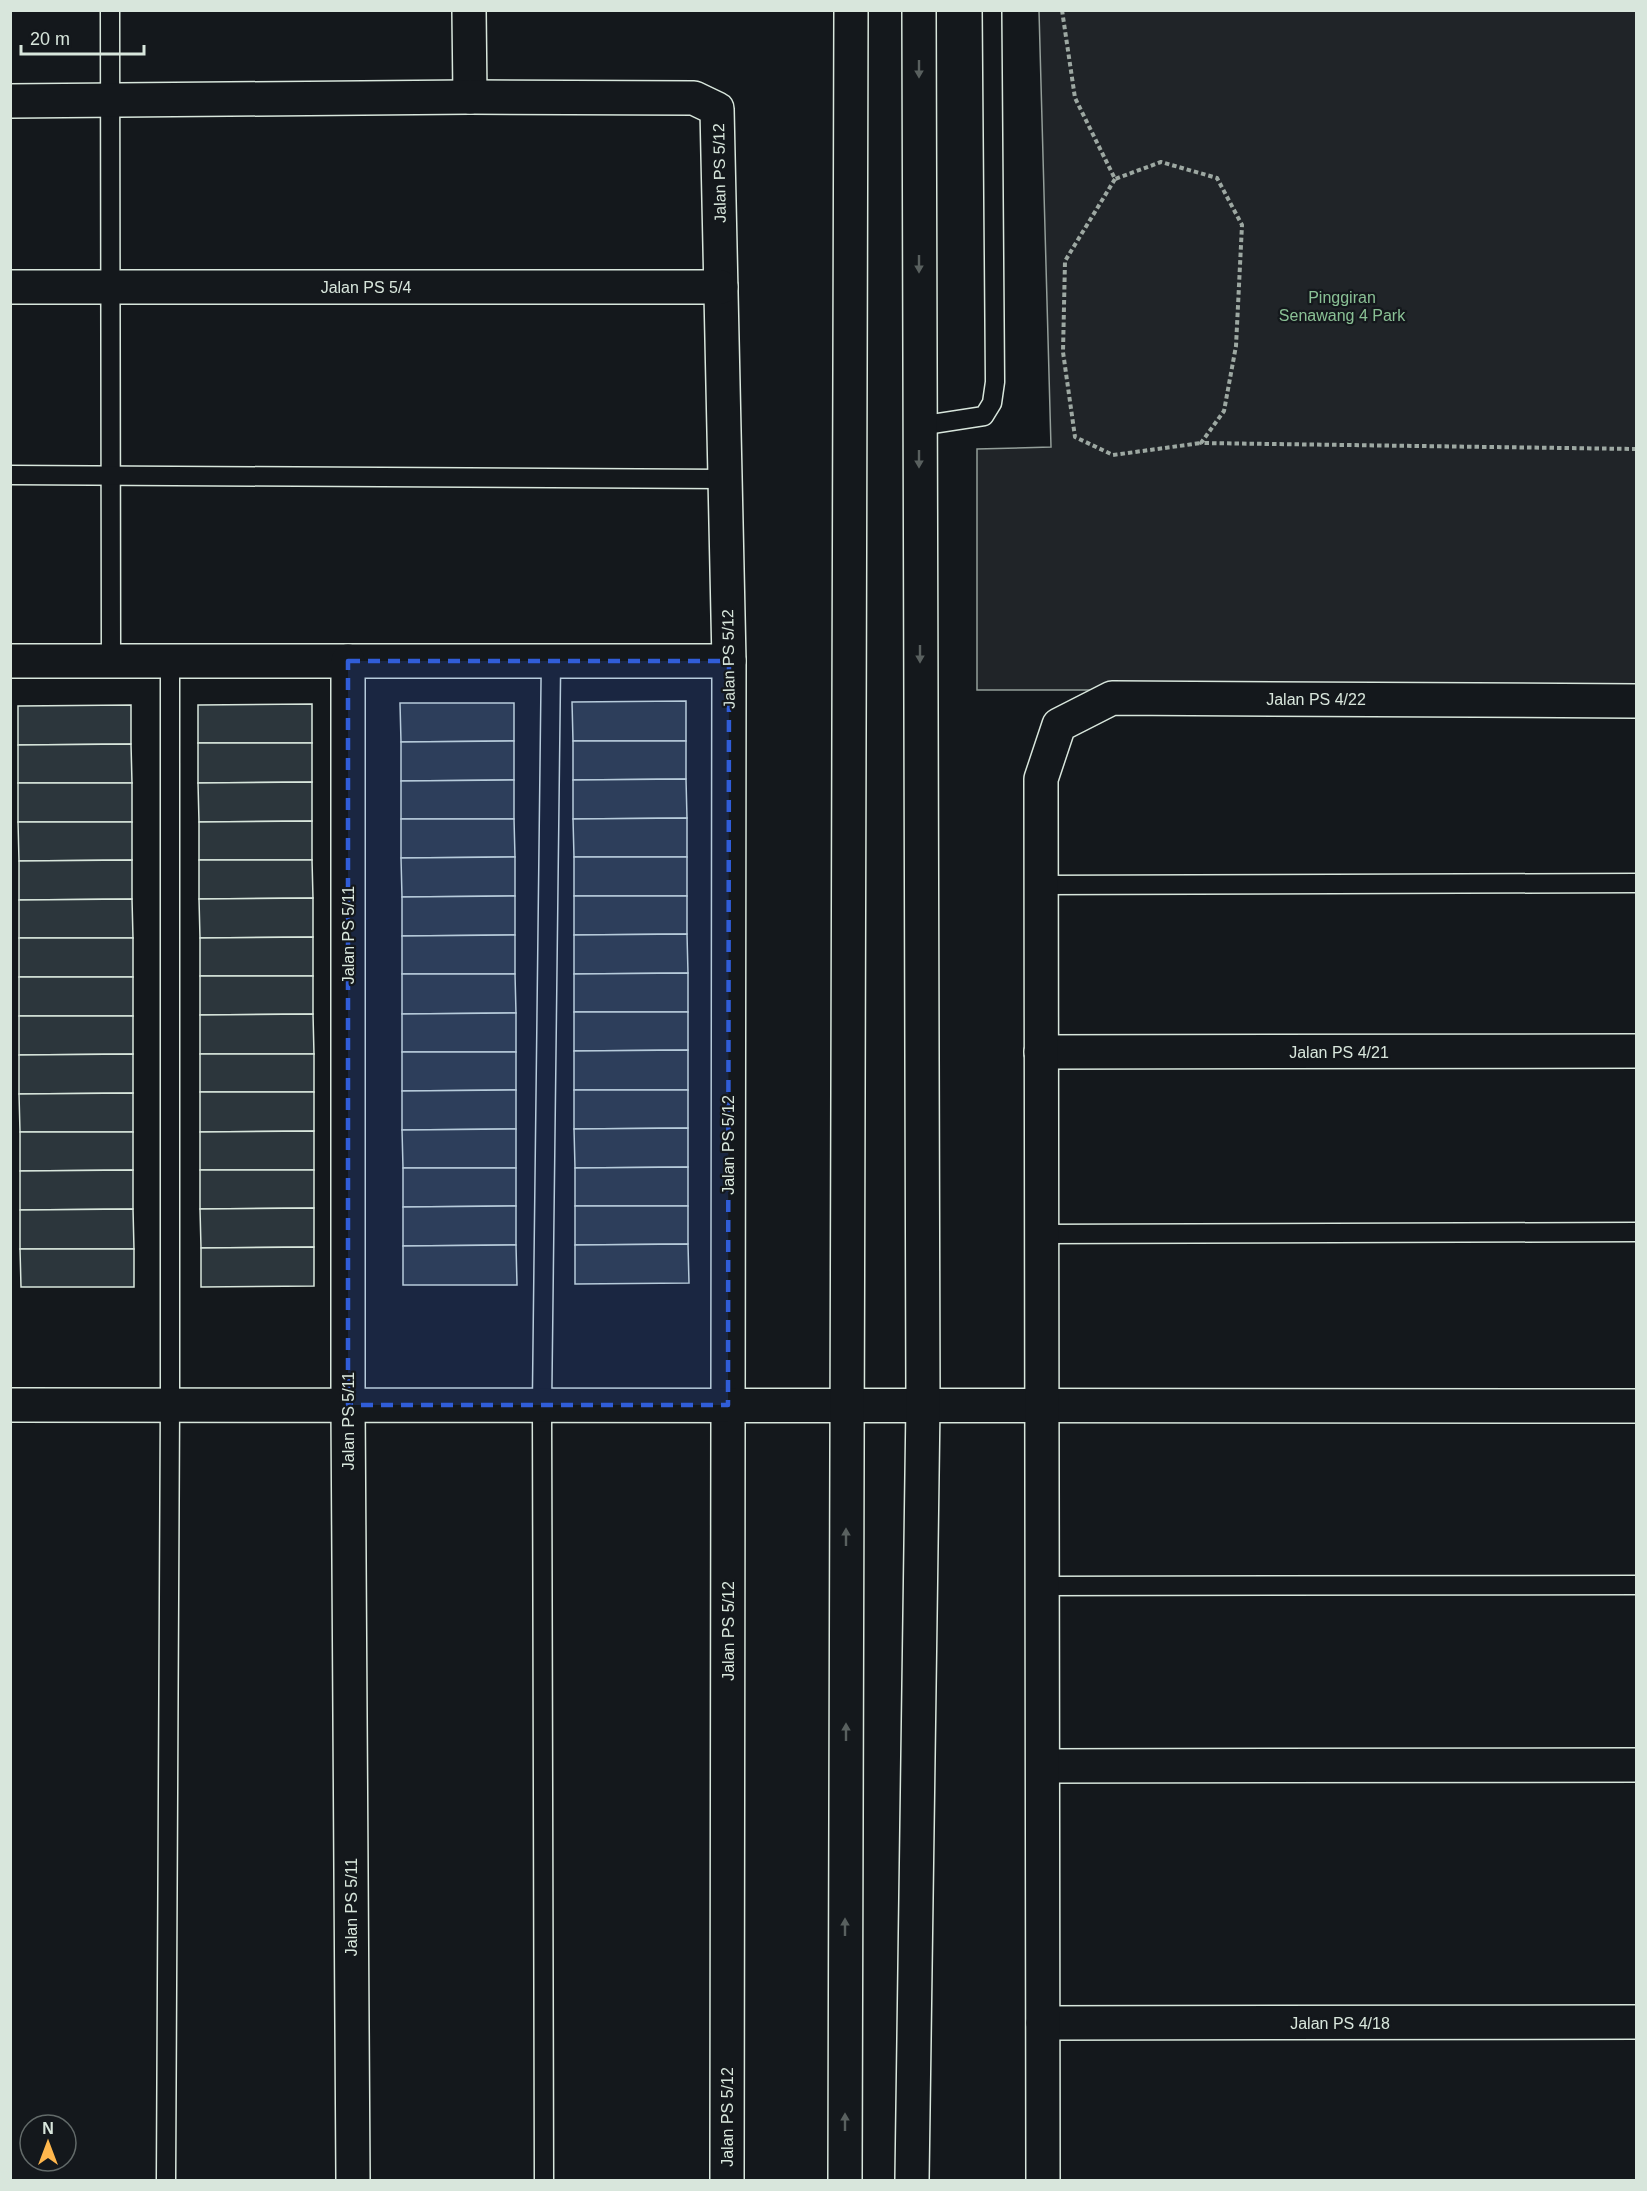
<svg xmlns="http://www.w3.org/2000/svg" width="1647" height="2191" viewBox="0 0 1647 2191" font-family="Arial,sans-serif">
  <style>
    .green { fill: #202428; stroke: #939e99; stroke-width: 1.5 }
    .building { fill: #2c363c; stroke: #d8e6dc; stroke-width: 1.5 }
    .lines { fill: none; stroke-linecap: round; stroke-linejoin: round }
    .lane-casing { stroke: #d8e6dc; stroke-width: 21 }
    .street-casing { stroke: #d8e6dc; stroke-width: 36 }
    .secondary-casing { stroke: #d8e6dc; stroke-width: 36 }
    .path { stroke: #9da8a2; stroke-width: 4; stroke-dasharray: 4.5 3; stroke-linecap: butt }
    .lane { stroke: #14181c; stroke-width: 18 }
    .street { stroke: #14181c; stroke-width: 33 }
    .secondary { stroke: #14181c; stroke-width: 33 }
    .oneway { fill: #59605f }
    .marked { fill: #305dd8; fill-opacity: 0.2; stroke: #305dd8; stroke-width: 4.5; stroke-dasharray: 12 8; stroke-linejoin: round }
    .labels { text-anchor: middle; stroke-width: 4.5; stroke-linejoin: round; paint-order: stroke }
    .street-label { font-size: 16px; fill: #d8e6dc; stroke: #14181c }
    .park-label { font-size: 16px; fill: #8ac095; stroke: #14181c }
  </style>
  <rect width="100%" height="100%" fill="#14181c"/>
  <path class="green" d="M1039,11H1636V690H977V449L1051,447Z"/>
  <g class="building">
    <path d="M686,701V741H573L572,702Z"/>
    <path d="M400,703H514V741L401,742Z"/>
    <path d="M312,704V743H198V705Z"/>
    <path d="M131,705V744L18,745V706Z"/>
    <path d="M514,741V780L401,781V742Z"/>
    <path d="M573,741H686V779L573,780Z"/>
    <path d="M198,743H312V782L198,783Z"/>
    <path d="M131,744L132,783H18V745Z"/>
    <path d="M686,779L687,818L573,819V780Z"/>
    <path d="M514,780V819H401V781Z"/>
    <path d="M312,782V821L199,822L198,783Z"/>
    <rect x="18" y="783" width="114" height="39"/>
    <path d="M687,818V857H574L573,819Z"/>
    <path d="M401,819H514L515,857L401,858Z"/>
    <path d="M312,821V860H199V822Z"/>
    <path d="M18,822H132V860L19,861Z"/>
    <path d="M515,857V896L402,897L401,858Z"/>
    <rect x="574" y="857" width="113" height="39"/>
    <path d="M132,860V899L19,900V861Z"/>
    <path d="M199,860H312L313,898L199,899Z"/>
    <path d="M515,896V935L402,936V897Z"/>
    <path d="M574,896H687V934L574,935Z"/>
    <path d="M313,898V937L200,938L199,899Z"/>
    <path d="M132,899L133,938H19V900Z"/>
    <path d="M687,934L688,973L574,974V935Z"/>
    <path d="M515,935V974H402V936Z"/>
    <path d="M313,937V976H200V938Z"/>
    <rect x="19" y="938" width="114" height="39"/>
    <path d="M688,973V1012H574V974Z"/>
    <path d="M402,974H515L516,1013L402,1014Z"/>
    <path d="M200,976H313V1014L200,1015Z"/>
    <rect x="19" y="977" width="114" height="39"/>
    <path d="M574,1012H688V1050L574,1051Z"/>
    <path d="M516,1013V1052H402V1014Z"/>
    <path d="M313,1014L314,1054H200V1015Z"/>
    <path d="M19,1016H133V1054L19,1055Z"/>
    <path d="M688,1050V1090H574V1051Z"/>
    <path d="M402,1052H516V1090L402,1091Z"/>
    <path d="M133,1054V1093L19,1094V1055Z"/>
    <rect x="200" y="1054" width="114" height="38"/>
    <path d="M516,1090V1129L402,1130V1091Z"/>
    <path d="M574,1090H688V1128L574,1129Z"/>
    <path d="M200,1092H314V1131L200,1132Z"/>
    <path d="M133,1093V1132H20L19,1094Z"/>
    <path d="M688,1128V1167L575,1168L574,1129Z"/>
    <path d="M516,1129V1168H403L402,1130Z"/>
    <path d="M314,1131V1170H200V1132Z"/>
    <path d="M20,1132H133V1170L20,1171Z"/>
    <path d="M688,1167V1206H575V1168Z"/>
    <path d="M403,1168H516V1206L403,1207Z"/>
    <path d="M133,1170V1209L20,1210V1171Z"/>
    <path d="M200,1170H314V1208L200,1209Z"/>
    <path d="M516,1206V1245L403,1246V1207Z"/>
    <path d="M575,1206H688V1244L575,1245Z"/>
    <path d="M314,1208V1247L201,1248L200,1209Z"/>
    <path d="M133,1209L134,1249H20V1210Z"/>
    <path d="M688,1244L689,1283L575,1284V1245Z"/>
    <path d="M516,1245L517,1285H403V1246Z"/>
    <path d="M314,1247V1286L201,1287V1248Z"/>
    <path d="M20,1249H134V1287H21Z"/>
  </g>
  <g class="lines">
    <defs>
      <g id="lane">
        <path d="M110,10L111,661"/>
        <path d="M919,426L984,416L992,403L995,382L992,10"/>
        <path d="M10,475L725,479"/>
        <path d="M1041,885L1636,883"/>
        <path d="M1041,1234L1636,1232"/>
        <path d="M1042,1586L1636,1585"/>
        <path d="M166,2180L170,1405V661"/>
        <path d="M544,2180L542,1405L551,661"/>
      </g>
      <g id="street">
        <path d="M469,10L470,97"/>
        <path d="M10,101L470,97L694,98L717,109L729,661L727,2180"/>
        <path d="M10,287H721"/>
        <path d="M10,661H729"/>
        <path d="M348,661V1405L353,2180"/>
        <path d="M1041,1052L1636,1051"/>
        <path d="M10,1405L1636,1406"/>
        <path d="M1043,1766L1636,1765"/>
        <path d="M1043,2023L1636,2022"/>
        <path d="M1043,2180L1041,779L1059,725L1112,698L1636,701"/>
      </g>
      <g id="secondary">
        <path d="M845,2180L851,10"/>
        <path d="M912,2180L923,1405L919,10"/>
      </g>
    </defs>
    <use href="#lane" class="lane-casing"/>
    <use href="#street" class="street-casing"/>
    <use href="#secondary" class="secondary-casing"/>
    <g class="path">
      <path d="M1062,10L1075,98L1115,179L1161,162L1217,178L1242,225L1236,346L1224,411L1201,443L1636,449"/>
      <path d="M1115,179L1065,261L1063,352L1075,437L1113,455L1201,443"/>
    </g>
    <use href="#lane" class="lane"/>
    <use href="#street" class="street"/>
    <use href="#secondary" class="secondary"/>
  </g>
  <defs><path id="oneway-solid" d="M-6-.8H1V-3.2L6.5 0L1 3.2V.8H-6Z" transform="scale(1.5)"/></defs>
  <g class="oneway">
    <use href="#oneway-solid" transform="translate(919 69) rotate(90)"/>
    <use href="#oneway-solid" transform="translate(919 264) rotate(90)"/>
    <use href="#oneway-solid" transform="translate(919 459) rotate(90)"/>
    <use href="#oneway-solid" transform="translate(920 654) rotate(90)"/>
    <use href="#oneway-solid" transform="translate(846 1537) rotate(-90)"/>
    <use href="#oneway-solid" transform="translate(846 1732) rotate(-90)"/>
    <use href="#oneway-solid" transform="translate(845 1927) rotate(-90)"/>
    <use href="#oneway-solid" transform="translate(845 2122) rotate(-90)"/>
  </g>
  <path class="marked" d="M348,661H729L728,1405H348Z"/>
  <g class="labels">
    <g class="street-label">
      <text transform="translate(719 173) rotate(-91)" y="6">Jalan PS 5/12</text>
      <text x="366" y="293">Jalan PS 5/4</text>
      <text transform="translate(728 659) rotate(-91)" y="6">Jalan PS 5/12</text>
      <text x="1316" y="705">Jalan PS 4/22</text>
      <text transform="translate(348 935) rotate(-90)" y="6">Jalan PS 5/11</text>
      <text x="1339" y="1058">Jalan PS 4/21</text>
      <text transform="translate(728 1145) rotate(-90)" y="6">Jalan PS 5/12</text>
      <text transform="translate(348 1421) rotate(-90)" y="6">Jalan PS 5/11</text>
      <text transform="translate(728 1631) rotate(-90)" y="6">Jalan PS 5/12</text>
      <text transform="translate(351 1907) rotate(-90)" y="6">Jalan PS 5/11</text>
      <text x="1340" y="2029">Jalan PS 4/18</text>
      <text transform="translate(727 2117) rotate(-90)" y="6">Jalan PS 5/12</text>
    </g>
    <g class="park-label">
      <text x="1342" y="303">Pinggiran<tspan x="1342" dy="18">Senawang 4 Park</tspan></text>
    </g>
  </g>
  <rect width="1647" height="2191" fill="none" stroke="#d8e6dc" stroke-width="24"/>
  <g transform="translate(48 2143)"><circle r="28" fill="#14181c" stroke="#626a69" stroke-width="1.5"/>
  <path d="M0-4.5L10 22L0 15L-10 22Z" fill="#ffb74d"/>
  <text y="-9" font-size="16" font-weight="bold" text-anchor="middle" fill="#d8e6dc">N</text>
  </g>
  <path d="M21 45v9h123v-9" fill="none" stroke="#d8e6dc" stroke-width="3"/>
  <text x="30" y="45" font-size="18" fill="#d8e6dc" stroke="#14181c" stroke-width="4.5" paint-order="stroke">20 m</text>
</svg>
